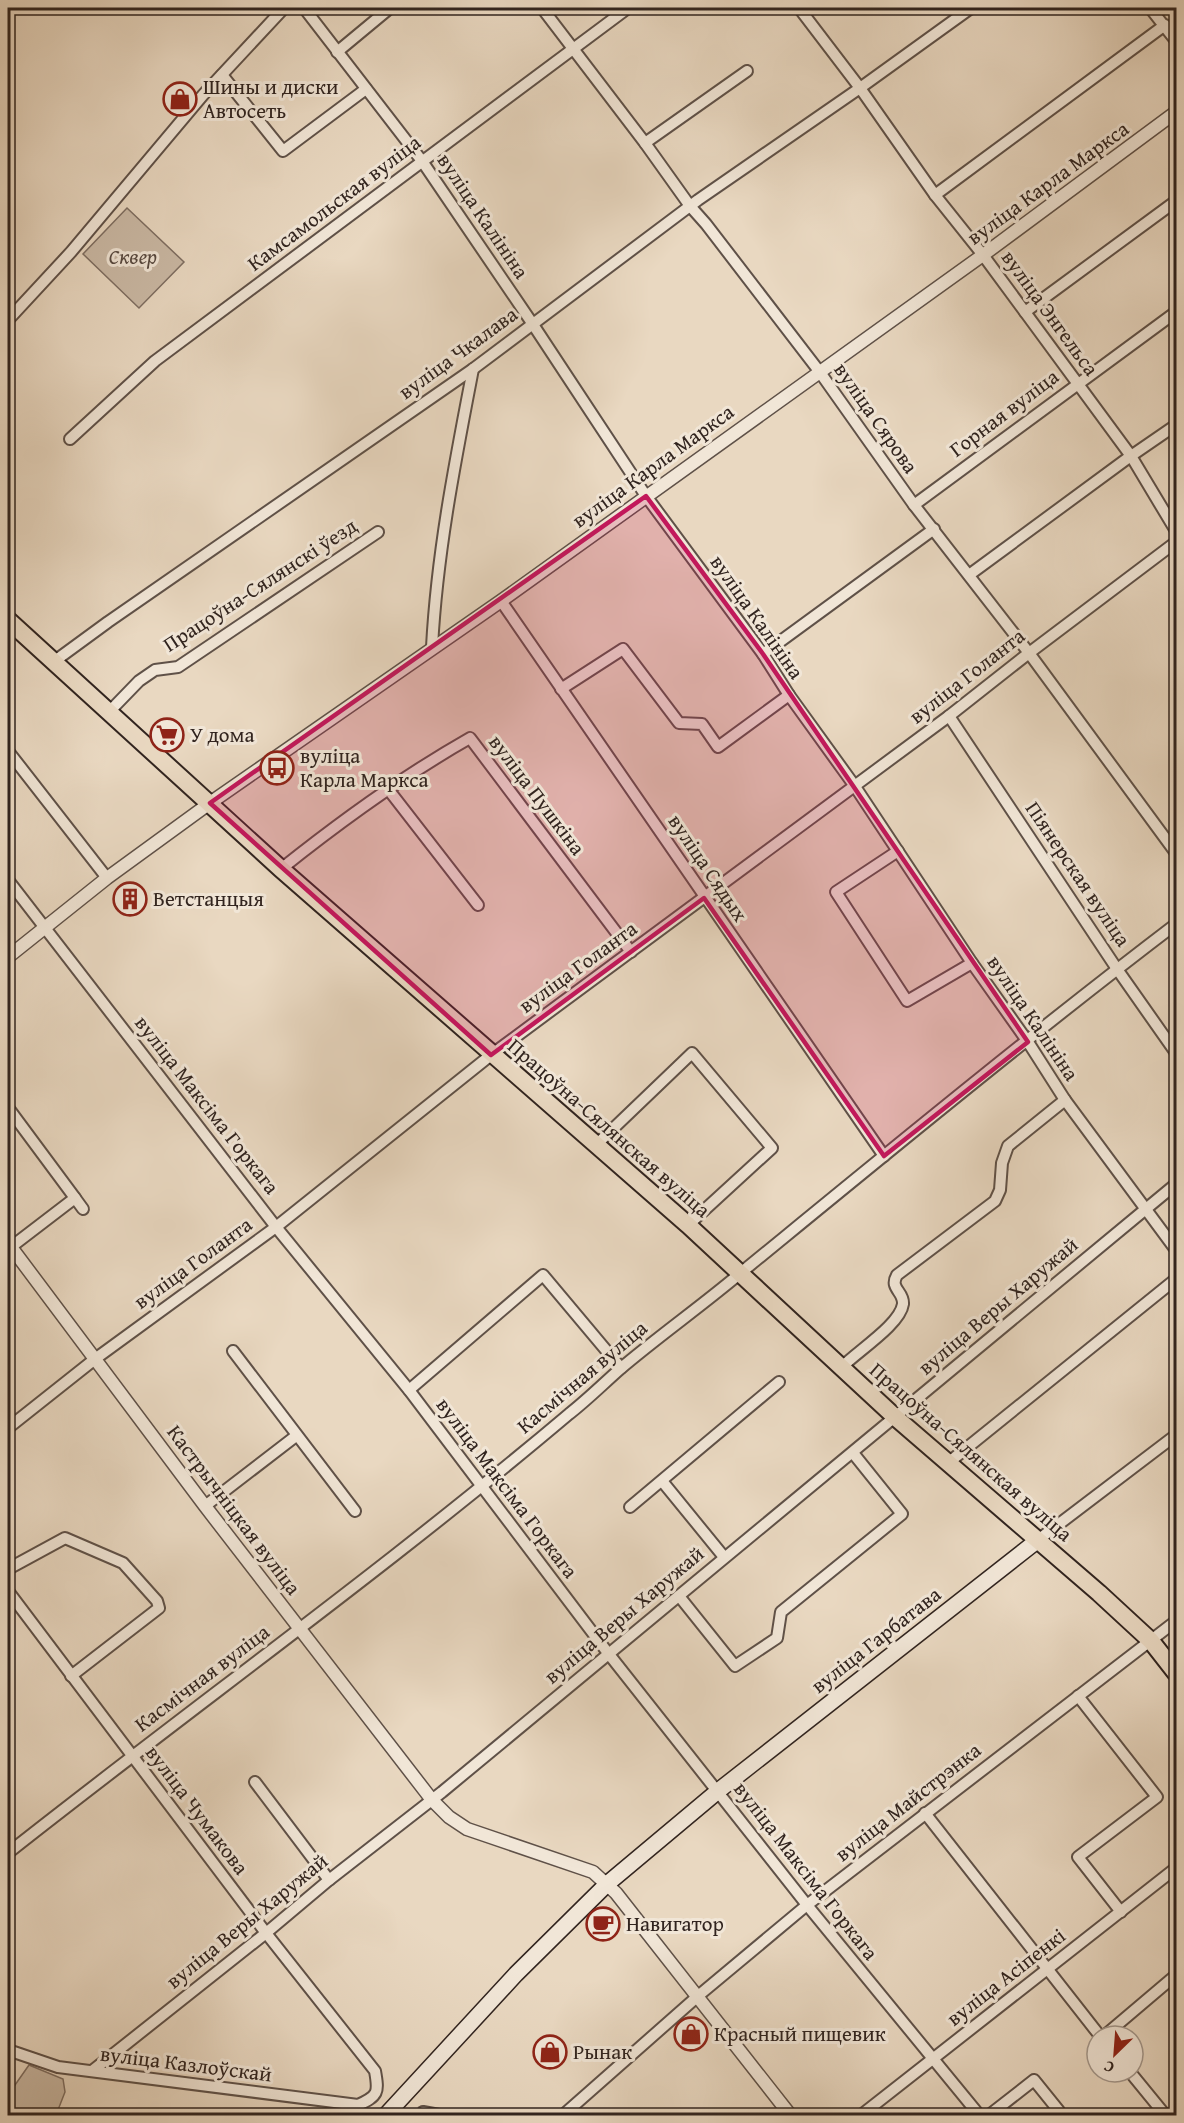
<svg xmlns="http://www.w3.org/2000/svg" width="1184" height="2123" viewBox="0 0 1184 2123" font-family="'Gentium Book Plus',serif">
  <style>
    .green { fill: #cab9a5; stroke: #7e6e62; stroke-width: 1.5 }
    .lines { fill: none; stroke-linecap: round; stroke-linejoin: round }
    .minor-casing { stroke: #5f5148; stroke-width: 14 }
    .tertiary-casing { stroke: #5f5148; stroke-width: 15 }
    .secondary-casing { stroke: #31241f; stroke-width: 18 }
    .primary-casing { stroke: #31241f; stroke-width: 20 }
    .minor { stroke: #f1e6d7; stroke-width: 10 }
    .tertiary { stroke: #f1e6d7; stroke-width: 12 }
    .secondary { stroke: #f1e6d7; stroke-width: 15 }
    .primary { stroke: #e9d8c1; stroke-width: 16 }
    .marked { fill: #c2185b; fill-opacity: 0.2; stroke: #c2185b; stroke-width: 4.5; stroke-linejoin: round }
    .labels { text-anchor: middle; stroke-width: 6; stroke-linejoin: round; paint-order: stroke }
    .poi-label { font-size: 21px; fill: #31241f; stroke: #f1e6d7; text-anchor: start }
    .street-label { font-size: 21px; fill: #31241f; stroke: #f1e6d7 }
    .park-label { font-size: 21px; font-style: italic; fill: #574940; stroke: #f1e6d7 }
  </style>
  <rect width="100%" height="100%" fill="#e9d8c1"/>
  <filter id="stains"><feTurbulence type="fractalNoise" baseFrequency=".00333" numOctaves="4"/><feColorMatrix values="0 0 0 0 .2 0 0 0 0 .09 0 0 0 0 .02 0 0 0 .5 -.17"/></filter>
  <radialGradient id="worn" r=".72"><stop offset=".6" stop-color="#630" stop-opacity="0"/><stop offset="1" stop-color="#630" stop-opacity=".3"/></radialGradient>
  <g class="green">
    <path d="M127,208L184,262L139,308L83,254Z"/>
    <path d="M29,2065L63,2079L65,2092L56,2115H8V2095Z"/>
  </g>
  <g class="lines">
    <defs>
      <g id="minor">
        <path d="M304,8L422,161L532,323L646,496L763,654L789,695L854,785L972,963L1028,1042L1065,1100L1176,1250"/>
        <path d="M542,8L645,143L690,206L706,224L819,371L914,505L1029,653L1176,853"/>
        <path d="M799,8L860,88L935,195L983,255L1131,456L1176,531"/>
        <path d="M1150,8L1176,41"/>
        <path d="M337,52L390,8"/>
        <path d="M222,75L283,151L366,89"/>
        <path d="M645,143L747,71"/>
        <path d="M935,195L1165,25"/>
        <path d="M1025,312L1176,201"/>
        <path d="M8,320L71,252L203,95L284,8"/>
        <path d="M70,439L155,361L628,8"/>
        <path d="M914,505L1176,312"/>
        <path d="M969,575L1128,458L1176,425"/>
        <path d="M501,601L884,1156"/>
        <path d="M432,647C437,553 455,462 473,369"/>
        <path d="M763,654L934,529"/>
        <path d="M52,663L108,622L473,369L698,200L860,88L971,8"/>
        <path d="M561,689L623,649L679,723L702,724L718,747L789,695"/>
        <path d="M108,713L139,681L155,670L178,667L378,532"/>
        <path d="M949,716L1117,969L1176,1053"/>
        <path d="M8,751L107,878"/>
        <path d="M388,789L478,905"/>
        <path d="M898,851L836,892L907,1001L972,963"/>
        <path d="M281,869C341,821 403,776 470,738L631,952"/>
        <path d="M8,880L276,1227L409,1390L608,1653L807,1905L980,2116"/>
        <path d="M9,1109L75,1198L11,1247"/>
        <path d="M596,1145L692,1053L772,1148L688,1225"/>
        <path d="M75,1198L83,1209"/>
        <path d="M233,1351L355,1511"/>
        <path d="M841,1368C856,1352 900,1325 903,1304C904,1291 889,1289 897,1275L995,1201L1000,1190L1002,1163L1008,1146L1065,1100"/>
        <path d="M409,1390L543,1275L621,1368"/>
        <path d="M8,1428L95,1359L276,1227L491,1055L949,716L1029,653L1176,542"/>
        <path d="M948,1463L1176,1279"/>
        <path d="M662,1481L724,1557"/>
        <path d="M205,1506L296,1436"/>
        <path d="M630,1507L779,1382"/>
        <path d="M1038,1540L1176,1435"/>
        <path d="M8,1569L65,1538L123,1563L157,1601L159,1608L71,1676"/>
        <path d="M8,1591L266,1933L375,2071C379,2093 378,2096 358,2105L58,2067L8,2050"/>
        <path d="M679,1596L735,1666L777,1638L781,1612L902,1514L853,1453"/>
        <path d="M1078,1696L1157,1797L1078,1857L1121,1912"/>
        <path d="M255,1782L329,1880"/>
        <path d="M925,1813L1100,2036"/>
        <path d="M8,1853C194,1706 388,1567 569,1414C587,1400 603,1384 620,1369C660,1335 703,1305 743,1271C886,1154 1029,1036 1176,924"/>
        <path d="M1104,2036L1176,1975"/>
        <path d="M92,2071L266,1933L329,1880L442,1792L1176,1184"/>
        <path d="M1130,2072L1166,2116"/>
        <path d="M423,2112L445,2116"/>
        <path d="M562,2116L698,1996L807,1905L1176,1621"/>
        <path d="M860,2116L1176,1868"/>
        <path d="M988,2116L1034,2080L1059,2111"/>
      </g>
      <g id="tertiary">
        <path d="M8,957L107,878L210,803L501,601L983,255L1176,112"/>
        <path d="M8,1243L205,1506L432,1800L449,1817L467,1829L593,1872L616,1893L791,2116"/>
      </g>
      <path id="secondary" d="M385,2116L516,1974L607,1884L718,1791L1038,1540"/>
      <path id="primary" d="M8,620L281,869L688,1225L895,1417L1099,1593L1151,1641L1176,1673"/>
    </defs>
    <use href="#minor" class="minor-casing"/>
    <use href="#tertiary" class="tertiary-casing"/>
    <use href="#secondary" class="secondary-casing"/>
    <use href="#primary" class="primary-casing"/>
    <use href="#minor" class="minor"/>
    <use href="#tertiary" class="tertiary"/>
    <use href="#secondary" class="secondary"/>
    <use href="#primary" class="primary"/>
  </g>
  <path class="marked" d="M646,496L763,654L1028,1042L884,1156L704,898L491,1055L210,803Z"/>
  <defs>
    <symbol id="shop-ring" viewBox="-11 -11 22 22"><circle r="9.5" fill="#f1e6d7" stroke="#8f2418" stroke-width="1.5"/><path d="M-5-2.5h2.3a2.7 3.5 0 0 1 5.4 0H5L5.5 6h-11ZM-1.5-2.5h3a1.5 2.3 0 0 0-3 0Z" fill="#8f2418"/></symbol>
    <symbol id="supermarket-ring" viewBox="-11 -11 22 22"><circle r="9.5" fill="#f1e6d7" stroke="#8f2418" stroke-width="1.5"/><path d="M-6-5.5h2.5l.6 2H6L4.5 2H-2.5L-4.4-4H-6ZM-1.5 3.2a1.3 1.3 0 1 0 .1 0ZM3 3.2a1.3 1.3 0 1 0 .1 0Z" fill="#8f2418"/></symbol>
    <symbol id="bus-ring" viewBox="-11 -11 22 22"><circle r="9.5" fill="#f1e6d7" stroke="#8f2418" stroke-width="1.5"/><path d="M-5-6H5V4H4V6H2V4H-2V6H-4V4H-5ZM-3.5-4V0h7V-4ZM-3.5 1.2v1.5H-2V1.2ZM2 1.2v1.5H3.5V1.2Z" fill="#8f2418"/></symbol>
    <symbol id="building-ring" viewBox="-11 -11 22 22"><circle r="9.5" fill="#f1e6d7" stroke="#8f2418" stroke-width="1.5"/><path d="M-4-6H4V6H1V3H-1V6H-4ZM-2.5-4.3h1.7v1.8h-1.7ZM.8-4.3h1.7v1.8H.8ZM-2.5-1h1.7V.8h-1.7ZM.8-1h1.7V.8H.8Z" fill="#8f2418"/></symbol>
    <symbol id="cafe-ring" viewBox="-11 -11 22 22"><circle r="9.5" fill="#f1e6d7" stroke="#8f2418" stroke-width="1.5"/><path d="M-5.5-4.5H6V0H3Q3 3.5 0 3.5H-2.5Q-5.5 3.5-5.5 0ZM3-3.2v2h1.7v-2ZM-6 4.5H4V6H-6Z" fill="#8f2418"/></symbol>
  </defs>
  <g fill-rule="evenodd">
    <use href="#shop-ring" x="161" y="80" width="38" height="38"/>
    <use href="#supermarket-ring" x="148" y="716" width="38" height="38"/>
    <use href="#bus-ring" x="258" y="749" width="38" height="38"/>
    <use href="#building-ring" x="111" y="880" width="38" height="38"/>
    <use href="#cafe-ring" x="584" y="1905" width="38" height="38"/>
    <use href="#shop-ring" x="672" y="2015" width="38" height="38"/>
    <use href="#shop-ring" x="531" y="2033" width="38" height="38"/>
  </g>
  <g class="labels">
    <g class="poi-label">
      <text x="203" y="94">Шины и диски<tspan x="203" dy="24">Автосеть</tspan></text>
      <text x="190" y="742">У дома</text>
      <text x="300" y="763">вуліца<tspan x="300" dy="24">Карла Маркса</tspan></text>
      <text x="153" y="906">Ветстанцыя</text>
      <text x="626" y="1931">Навигатор</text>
      <text x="714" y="2041">Красный пищевик</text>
      <text x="573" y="2059">Рынак</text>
    </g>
    <g class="street-label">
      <text transform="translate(1048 183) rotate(-36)" y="7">вуліца Карла Маркса</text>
      <text transform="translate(334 203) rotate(-37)" y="7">Камсамольская вуліца</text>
      <text transform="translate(483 216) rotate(56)" y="7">вуліца Калініна</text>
      <text transform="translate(1050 313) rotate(54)" y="7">вуліца Энгельса</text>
      <text transform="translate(458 353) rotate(-36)" y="7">вуліца Чкалава</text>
      <text transform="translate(1004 413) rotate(-37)" y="7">Горная вуліца</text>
      <text transform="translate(876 418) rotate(55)" y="7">вуліца Сярова</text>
      <text transform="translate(653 466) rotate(-36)" y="7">вуліца Карла Маркса</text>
      <text transform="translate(260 585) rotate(-33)" y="7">Працоўна-Сялянскі ўезд</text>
      <text transform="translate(757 617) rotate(55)" y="7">вуліца Калініна</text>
      <text transform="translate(967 676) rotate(-38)" y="7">вуліца Голанта</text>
      <text transform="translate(537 795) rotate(53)" y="7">вуліца Пушкіна</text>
      <text transform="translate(708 868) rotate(56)" y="7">вуліца Сядых</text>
      <text transform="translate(1078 874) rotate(56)" y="7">Піянерская вуліца</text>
      <text transform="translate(578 967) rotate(-36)" y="7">вуліца Голанта</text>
      <text transform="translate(1033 1018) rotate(56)" y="7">вуліца Калініна</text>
      <text transform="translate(207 1105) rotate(52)" y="7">вуліца Максіма Горкага</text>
      <text transform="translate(609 1128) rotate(41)" y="7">Працоўна-Сялянская вуліца</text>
      <text transform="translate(193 1263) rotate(-36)" y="7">вуліца Голанта</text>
      <text transform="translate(998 1306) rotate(-40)" y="7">вуліца Веры Харужай</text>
      <text transform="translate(582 1377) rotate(-40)" y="7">Касмічная вуліца</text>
      <text transform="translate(971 1452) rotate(41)" y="7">Працоўна-Сялянская вуліца</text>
      <text transform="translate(507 1488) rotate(53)" y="7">вуліца Максіма Горкага</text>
      <text transform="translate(234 1510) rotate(53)" y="7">Кастрычніцкая вуліца</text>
      <text transform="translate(624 1615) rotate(-40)" y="7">вуліца Веры Харужай</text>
      <text transform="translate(876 1640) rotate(-38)" y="7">вуліца Гарбатава</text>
      <text transform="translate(202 1678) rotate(-37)" y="7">Касмічная вуліца</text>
      <text transform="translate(908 1802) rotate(-38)" y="7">вуліца Майстрэнка</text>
      <text transform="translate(197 1810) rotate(53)" y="7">вуліца Чумакова</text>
      <text transform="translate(806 1871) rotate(52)" y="7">вуліца Максіма Горкага</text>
      <text transform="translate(247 1921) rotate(-39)" y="7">вуліца Веры Харужай</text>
      <text transform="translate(1006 1977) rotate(-38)" y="7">вуліца Асіпенкі</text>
      <text transform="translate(186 2064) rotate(7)" y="7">вуліца Казлоўскай</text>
    </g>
    <g class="park-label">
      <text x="133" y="264">Сквер</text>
    </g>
  </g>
  <rect width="1184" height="2123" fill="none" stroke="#e9d8c1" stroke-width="30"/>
  <rect x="9" y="9" width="1166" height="2105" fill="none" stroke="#31241f" stroke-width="3"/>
  <rect x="15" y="15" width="1154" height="2093" fill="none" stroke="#31241f" stroke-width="1.5"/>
  <g transform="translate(1115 2054) rotate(205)"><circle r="28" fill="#f1e6d7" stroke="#a4988d" stroke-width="1.5"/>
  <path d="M0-4.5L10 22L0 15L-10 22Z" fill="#8f2418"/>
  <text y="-9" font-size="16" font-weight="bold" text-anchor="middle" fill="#31241f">С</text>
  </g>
  <rect width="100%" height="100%" filter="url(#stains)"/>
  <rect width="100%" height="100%" fill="url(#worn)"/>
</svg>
